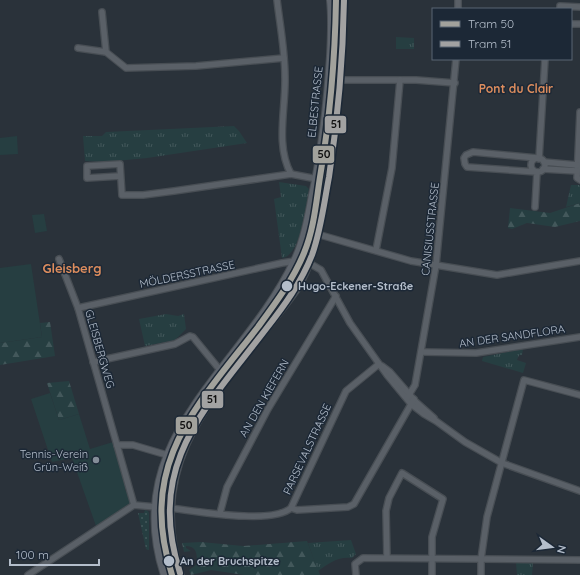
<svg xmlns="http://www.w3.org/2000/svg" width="580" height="575" viewBox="0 0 580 575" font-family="Quicksand,sans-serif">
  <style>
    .grass { fill: url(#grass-dots) }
    .forest { fill: url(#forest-firs) }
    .park { fill: url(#park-tufts) }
    .garden { fill: #263e41 }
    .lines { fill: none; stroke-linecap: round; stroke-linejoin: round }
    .minor-casing { stroke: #484e54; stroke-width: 8 }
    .secondary-casing { stroke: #484e54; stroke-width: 10 }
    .minor { stroke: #5a6067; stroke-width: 5.5 }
    .secondary { stroke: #5e646c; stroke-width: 8 }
    .tram-1-casing { stroke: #1c2836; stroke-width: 9 }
    .tram-2-casing { stroke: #1c2836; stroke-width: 9 }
    .tram-1 { stroke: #a2a29c; stroke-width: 6 }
    .tram-2 { stroke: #a2a2a2; stroke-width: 6 }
    .stop-dot { fill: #b4becb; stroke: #1c2836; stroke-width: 1.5 }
    .poi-dot { fill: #848d98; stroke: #1c2836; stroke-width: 1.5 }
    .labels { text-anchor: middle; stroke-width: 3; stroke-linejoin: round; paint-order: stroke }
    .street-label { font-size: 11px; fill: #b4becb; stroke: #1c2836 }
    .stop-label { font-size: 11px; font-weight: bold; fill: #b4becb; stroke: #1c2836; text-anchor: start }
    .poi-label { font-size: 11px; fill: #b4becb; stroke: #1c2836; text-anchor: end }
    .neighbourhood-label { font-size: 12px; font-weight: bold; fill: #dd8d5d; stroke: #1c2836 }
    .quarter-label { font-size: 13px; font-weight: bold; fill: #dd8d5d; stroke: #1c2836 }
    .line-badge { stroke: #1c2836; stroke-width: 1.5 }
    .pale-badge-label { font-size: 11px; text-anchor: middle; font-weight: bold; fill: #111 }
  </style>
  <defs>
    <pattern id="grass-dots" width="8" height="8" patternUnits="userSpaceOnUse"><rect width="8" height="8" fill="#263e41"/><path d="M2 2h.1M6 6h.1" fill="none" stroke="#43585b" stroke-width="1.8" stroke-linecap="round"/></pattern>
    <pattern id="forest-firs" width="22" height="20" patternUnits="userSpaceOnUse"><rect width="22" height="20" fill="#263e41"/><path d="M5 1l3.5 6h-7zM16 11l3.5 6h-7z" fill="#43585b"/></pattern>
    <pattern id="park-tufts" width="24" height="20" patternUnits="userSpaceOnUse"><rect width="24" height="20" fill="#263e41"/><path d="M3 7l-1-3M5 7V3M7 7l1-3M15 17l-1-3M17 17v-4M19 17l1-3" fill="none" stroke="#43585b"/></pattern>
  </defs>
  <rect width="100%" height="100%" fill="#2a323a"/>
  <path class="grass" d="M145,510L148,511L149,513V550H148L146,549L138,513H144Z"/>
  <g class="forest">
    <path d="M580,203V221L555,227L527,223L512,229L508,228L510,208L550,213Z"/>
    <path d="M50,322L55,356L0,365V343L42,337L40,323Z"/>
    <path d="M69,381L79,414L59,420L47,383Z"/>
    <path d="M307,541L320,575H244L211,570L191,575L189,570L196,565C198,556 197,546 186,546V548L191,551L184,552L182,543L201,542L243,546Z"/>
  </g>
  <g class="park">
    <path d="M396,37L414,38V49H396Z"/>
    <path d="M234,126L239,131L247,143L147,158L105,162L85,161L83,136H102L106,132Z"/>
    <path d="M279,182L306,186L309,189C306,205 301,256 282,258L274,199L281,197Z"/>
    <path d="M571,185H580V203L566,207Z"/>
    <path d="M166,314L178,316L184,314L186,329L175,340L145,346L139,319Z"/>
    <path d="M523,349L522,355H519L517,360L526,363L523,373L482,361L483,357Z"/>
    <path d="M351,540L356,554L352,558C339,556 329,563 318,571L308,543Z"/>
    <path d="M516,563H533L532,575H517Z"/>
  </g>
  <g class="garden">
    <path d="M17,136L18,154L0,155V138Z"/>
    <path d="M44,214L47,231L35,233L32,215Z"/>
    <path d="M31,264L42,337L0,343V268Z"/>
    <path d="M50,393L59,420L79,414L90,449L113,442L126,484L125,490L129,494L132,502L96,526L72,458L52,462L31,399Z"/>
  </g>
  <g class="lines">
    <defs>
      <g id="minor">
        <path d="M277,0C280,25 285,51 285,77C286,108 275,145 291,174"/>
        <path d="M458,9V0"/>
        <path d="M560,9V6L580,7"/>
        <path d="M102,12L106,52"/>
        <path d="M571,24H580"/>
        <path d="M78,48L106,52L126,68L196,66L284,58"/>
        <path d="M340,80H416L455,83"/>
        <path d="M580,112L577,178L580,180"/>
        <circle cx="538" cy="165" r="7"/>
        <path d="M539,159L545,59"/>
        <path d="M544,162L577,165"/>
        <path d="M543,169L577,171"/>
        <path d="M120,176L87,178V166L120,164L122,195H143L174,191L291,174L317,179"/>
        <path d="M535,207L537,172L467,167L465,164L464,158L466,155L473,152L537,158"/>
        <path d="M317,234L411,261L497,275L580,261"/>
        <path d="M376,250L392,168L400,80"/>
        <path d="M59,259L78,308L134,505"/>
        <path d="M78,308L282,263L295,261L309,263L321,270L350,323L387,375L411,404L424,414L436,421L465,442L502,463L580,491"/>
        <path d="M422,352L476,353L580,337"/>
        <path d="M93,362L175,344L190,336L193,337L220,370"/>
        <path d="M382,366L390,372L416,402L434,418"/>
        <path d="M407,398L415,385L436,265L456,59"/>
        <path d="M117,445H133L167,455"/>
        <path d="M170,508C196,511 272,525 291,508L346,391L379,364"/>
        <path d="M291,508L297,510L348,507L354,504L414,399"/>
        <path d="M220,513L227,487L268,409L336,296"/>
        <path d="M387,558L386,511L389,498L402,473L443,499L432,537V575"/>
        <path d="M28,575L134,505L156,507"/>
        <path d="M356,575L355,564L363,558L580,560"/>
        <path d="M481,575V559L487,517L524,380L580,395"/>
      </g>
      <g id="secondary">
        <path d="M165,575C120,438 244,369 295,261C305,240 309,217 313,195C323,149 328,103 331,56C332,38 333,19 331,0"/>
        <path d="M180,575C139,451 231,379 296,289C315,258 320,220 326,185C336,123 342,62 343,0"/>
      </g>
    </defs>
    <use href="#minor" class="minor-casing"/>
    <use href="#secondary" class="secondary-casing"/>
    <use href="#minor" class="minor"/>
    <use href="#secondary" class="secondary"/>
    <defs>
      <path id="tram-1" d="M172,575C137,464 195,408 258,327C275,304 293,280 304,253C314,229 316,203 320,177C330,118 335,59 336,0"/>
      <path id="tram-2" d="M180,573C145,464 205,409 266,329C284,306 301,283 312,255C321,230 324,203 329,177C338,118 343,59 344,0"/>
    </defs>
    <use href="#tram-1" class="tram-1-casing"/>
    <use href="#tram-2" class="tram-2-casing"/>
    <use href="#tram-1" class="tram-1"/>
    <use href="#tram-2" class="tram-2"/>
  </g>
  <g class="stop-dot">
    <circle cx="287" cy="286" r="6"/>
    <circle cx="169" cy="561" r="6"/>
  </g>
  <circle class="poi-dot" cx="96" cy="460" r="4"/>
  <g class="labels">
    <g class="street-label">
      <text transform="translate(315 102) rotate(-84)" y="4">ELBESTRASSE</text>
      <text transform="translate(430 229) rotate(-84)" y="4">CANISIUSSTRASSE</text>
      <text transform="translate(187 274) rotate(-12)" y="4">MÖLDERSSTRASSE</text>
      <text transform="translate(512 336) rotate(-8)" y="4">AN DER SANDFLORA</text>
      <text transform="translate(100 349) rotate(74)" y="4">GLEISBERGWEG</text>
      <text transform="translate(264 398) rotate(-60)" y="4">AN DEN KIEFERN</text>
      <text transform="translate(307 449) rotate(-65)" y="4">PARSEVALSTRASSE</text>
    </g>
    <g class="stop-label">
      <text x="298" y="290">Hugo-Eckener-Straße</text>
      <text x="180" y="565">An der Bruchspitze</text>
    </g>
    <g class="poi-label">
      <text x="88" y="458">Tennis-Verein<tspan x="88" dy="13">Grün-Weiß</tspan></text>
    </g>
    <g class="neighbourhood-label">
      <text x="516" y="93">Pont du Clair</text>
    </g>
    <g class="quarter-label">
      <text x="72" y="273">Gleisberg</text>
    </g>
  </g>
  <g class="line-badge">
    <rect x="324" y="115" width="23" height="19" rx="4" fill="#a2a2a2"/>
    <rect x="312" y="145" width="23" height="19" rx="4" fill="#a2a29c"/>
    <rect x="201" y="390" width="23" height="19" rx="4" fill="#a2a2a2"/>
    <rect x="175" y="416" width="23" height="19" rx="4" fill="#a2a29c"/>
  </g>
  <g class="pale-badge-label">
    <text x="336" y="128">51</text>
    <text x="324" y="158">50</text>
    <text x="212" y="403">51</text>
    <text x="186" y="429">50</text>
  </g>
  <rect x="432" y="8" width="140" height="52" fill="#1c2836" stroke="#596472"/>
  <rect x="440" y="21" width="20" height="6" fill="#a2a29c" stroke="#596472"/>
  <text x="468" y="28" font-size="12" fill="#b4becb">Tram 50</text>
  <rect x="440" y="41" width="20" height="6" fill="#a2a2a2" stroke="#596472"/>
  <text x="468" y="48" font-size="12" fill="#b4becb">Tram 51</text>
  <g transform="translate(552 547) rotate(104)" stroke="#1c2836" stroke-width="3" paint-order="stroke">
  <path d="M0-3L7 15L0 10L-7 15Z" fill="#b4becb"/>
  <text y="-6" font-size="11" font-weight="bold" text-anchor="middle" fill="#b4becb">N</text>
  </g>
  <path d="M10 559v6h89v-6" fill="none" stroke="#b4becb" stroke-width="2"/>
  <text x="16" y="559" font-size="12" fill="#b4becb" stroke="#1c2836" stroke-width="3" paint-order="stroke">100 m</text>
</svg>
